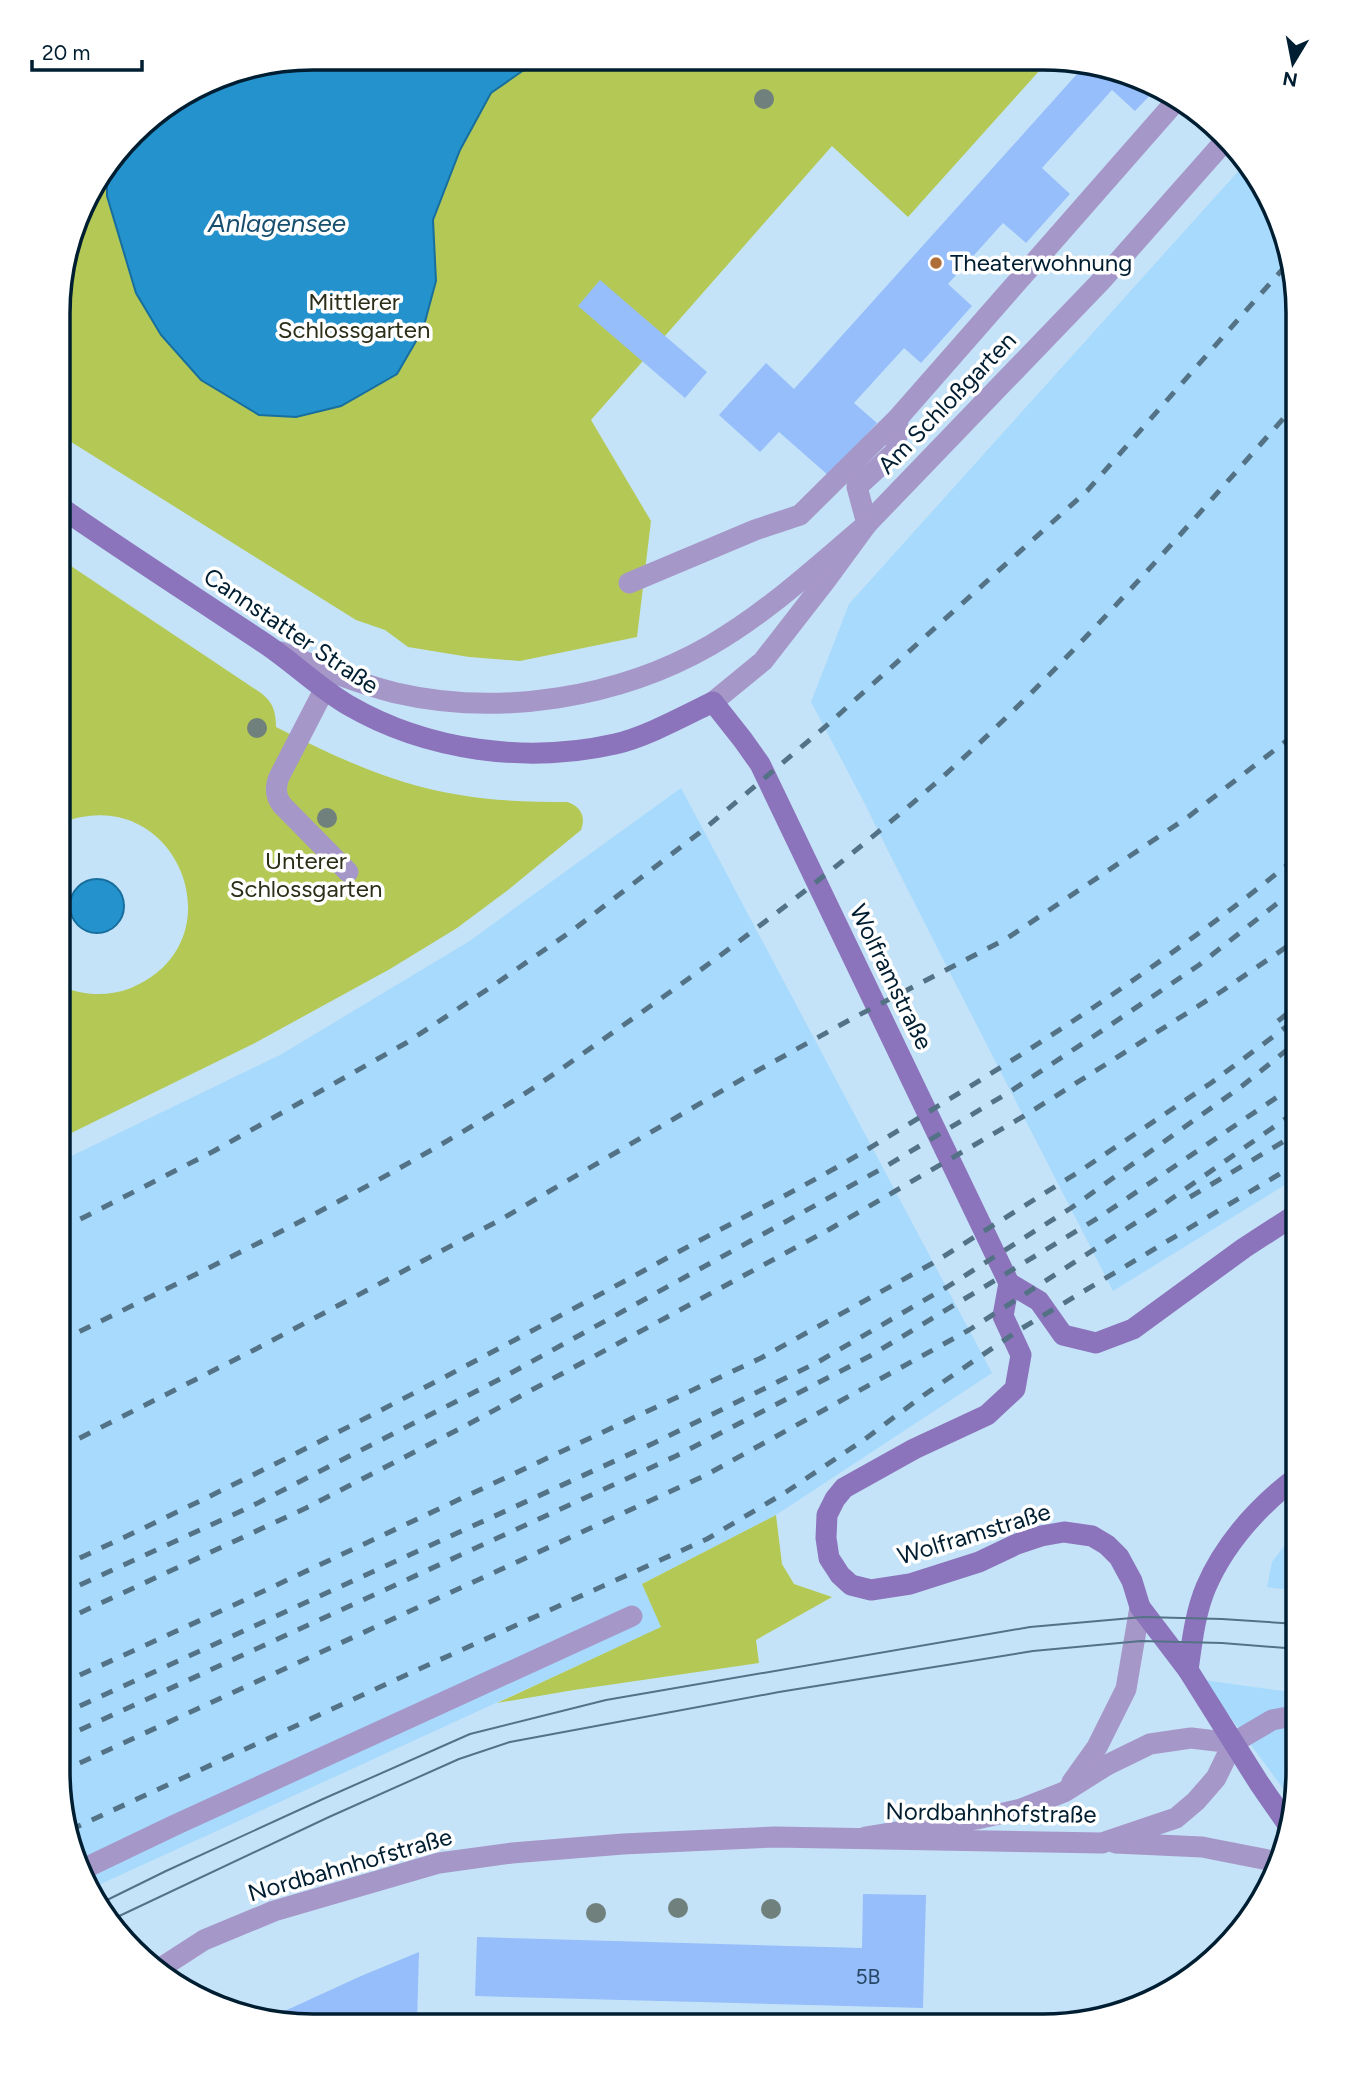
<svg xmlns="http://www.w3.org/2000/svg" width="1356" height="2084" viewBox="0 0 1356 2084" font-family="Figtree,sans-serif">
  <style>
    .built { fill: #a7dafc }
    .green { fill: #b4c955 }
    .water { fill: #2392cd; stroke: #186f9e; stroke-width: 2 }
    .building { fill: #96befb }
    .lines { fill: none; stroke-linecap: round; stroke-linejoin: round }
    .service { stroke: #a697c9; stroke-width: 21 }
    .minor { stroke: #a697c9; stroke-width: 21 }
    .tertiary { stroke: #a697c9; stroke-width: 21 }
    .secondary { stroke: #8b74bc; stroke-width: 21 }
    .tram { stroke: #547286; stroke-width: 2 }
    .rail { stroke: #547286; stroke-width: 5; stroke-dasharray: 12 12; stroke-linecap: butt }
    .tree { fill: #70807d }
    .poi-dot { fill: #af6e38; stroke: #fff; stroke-width: 2.5 }
    .labels { text-anchor: middle; stroke-width: 7; stroke-linejoin: round; paint-order: stroke }
    .number-label { font-size: 21px; fill: #264664 }
    .poi-label { font-size: 24px; fill: #001e31; stroke: #fff; text-anchor: start }
    .park-label { font-size: 24px; fill: #2a2f18; stroke: #fff }
    .street-label { font-size: 24px; fill: #001e31; stroke: #fff }
    .water-label { font-size: 26px; font-style: italic; fill: #184f6e; stroke: #fff }
    .rim { fill: none; stroke: #001e31; stroke-width: 3.5 }
  </style>
  <rect width="100%" height="100%" fill="#c5e3f8"/>
  <g class="built">
    <path d="M1242,167L1279,215L1298,313V1177L1113,1291L948,969L878,831L866,806L811,702L849,604Z"/>
    <path d="M681,788L992,1373L776,1515L642,1584L662,1627L92,1888L77,1869L58,1771L59,1162L280,1055L468,942Z"/>
    <path d="M1298,1528V1591L1267,1587L1272,1562Z"/>
    <path d="M1203,1680L1298,1693V1788L1293,1802Z"/>
  </g>
  <g class="green">
    <path d="M313,58L1049,60L908,217L832,146L591,420L651,521L637,637L520,661L469,657L408,647L385,630L356,620L60,435V280L84,200L144,121L216,77Z"/>
    <path d="M59,558L261,693C273,702 276,712 276,727C335,757 395,785 460,795C496,801 531,802 567,802C581,806 586,817 581,830L508,890L457,928L390,969L253,1044L59,1139V985C81,996 108,997 131,988C243,941 175,776 59,824Z"/>
    <path d="M776,1515L782,1564L794,1584L832,1597L756,1640L759,1663L574,1690L497,1703L661,1627L642,1584Z"/>
  </g>
  <g class="water">
    <path d="M313,58H541L491,93L460,150L433,220L436,281L423,329L397,374L341,406L296,417L259,415L201,380L161,335L136,293L107,196V171L144,121L216,77Z"/>
    <circle cx="97" cy="906" r="27"/>
  </g>
  <g class="building">
    <path d="M1086,64L1153,92L1135,111L1112,90L1042,168L1070,194L1026,243L1003,223L948,284L972,306L921,363L904,348L854,403L877,423L829,476L779,432L760,452L719,415L766,363L794,389Z"/>
    <path d="M600,280L707,372L685,398L578,306Z"/>
    <path d="M863,1894L926,1895L923,2008L475,1996L477,1937L862,1948Z"/>
    <path d="M419,1952L417,2024H280L267,2019L361,1976Z"/>
  </g>
  <g class="lines">
    <g class="service">
      <path d="M867,524L857,487L896,451L898,418"/>
      <path d="M629,583L755,530L800,515L898,418L1176,101"/>
      <path d="M324,690L279,777C275,787 275,796 282,805L348,872"/>
      <path d="M713,702L763,661L826,580L867,524L1101,281L1223,143"/>
      <path d="M1233,1743L1272,1720L1298,1715"/>
      <path d="M79,1871L175,1825L632,1616"/>
    </g>
    <path class="minor" d="M281,652C318,667 357,683 396,693C500,717 619,698 711,645C768,612 817,566 867,524"/>
    <g class="tertiary">
      <path d="M1072,1782L1097,1747L1126,1689L1140,1607"/>
      <path d="M1115,1843L1202,1847L1273,1861"/>
      <path d="M156,1971L204,1940L274,1911L439,1863L512,1853L623,1844L775,1837L1102,1843L1176,1818L1196,1801L1216,1778L1233,1743L1191,1738L1150,1744L1107,1765L1064,1792L1021,1809L977,1819L865,1837"/>
    </g>
    <g class="secondary">
      <path d="M60,507C128,554 198,599 267,645C295,664 319,688 348,705C427,751 527,764 615,744C646,737 684,716 713,702L743,740L760,764L1009,1283L1039,1301L1063,1335L1096,1343L1133,1329L1244,1248L1298,1213"/>
      <path d="M1009,1283L1003,1316L1021,1355L1015,1389L987,1415L914,1449L844,1488L835,1499L827,1515L826,1538L829,1558L840,1575L851,1585L871,1590L910,1584L979,1562L1017,1544L1041,1536L1064,1532L1092,1536L1107,1545L1119,1557L1132,1581L1140,1607L1188,1670L1259,1783L1286,1822"/>
      <path d="M1188,1670C1192,1642 1195,1613 1206,1587C1225,1543 1260,1505 1298,1476"/>
    </g>
    <g class="tram">
      <path d="M103,1902L166,1871L323,1799L470,1734L606,1700L1030,1627L1143,1617L1222,1619L1298,1624"/>
      <path d="M115,1918L329,1817L459,1759L510,1742L779,1692L1033,1651L1141,1641L1222,1643L1298,1649"/>
    </g>
    <g class="rail">
      <path d="M1278,1021L1298,1005"/>
      <path d="M1190,1197L1298,1133"/>
      <path d="M59,1230L214,1151L406,1043L491,987L573,930L703,830L825,727L1087,491L1288,263"/>
      <path d="M58,1342C209,1268 362,1195 505,1106C543,1083 579,1056 615,1031C721,957 824,879 922,795C1059,676 1178,537 1298,402"/>
      <path d="M58,1449L254,1350L500,1220L744,1078L855,1017L1006,939L1188,817L1298,732"/>
      <path d="M58,1568C270,1471 476,1362 680,1251C739,1219 800,1189 858,1155C956,1095 1055,1036 1149,969C1200,933 1250,896 1298,856"/>
      <path d="M58,1595L250,1507L500,1379L883,1168L1011,1091L1094,1036L1199,965L1298,887"/>
      <path d="M58,1623L306,1508L465,1426L830,1229L1024,1116L1222,991L1298,939"/>
      <path d="M58,1685L236,1604L761,1358L933,1263L1080,1171L1211,1083L1298,1018"/>
      <path d="M58,1716L654,1443L818,1362L947,1287L1071,1208L1242,1086L1298,1041"/>
      <path d="M58,1740L676,1456L870,1356L1098,1218L1298,1083"/>
      <path d="M58,1773L706,1475L969,1330L1154,1211L1298,1110"/>
      <path d="M70,1830L395,1680L707,1539L786,1492L865,1439L924,1395L1019,1330L1298,1163"/>
    </g>
  </g>
  <g class="tree">
    <circle cx="764" cy="99" r="10"/>
    <circle cx="257" cy="728" r="10"/>
    <circle cx="327" cy="818" r="10"/>
    <circle cx="678" cy="1908" r="10"/>
    <circle cx="771" cy="1909" r="10"/>
    <circle cx="596" cy="1913" r="10"/>
  </g>
  <circle class="poi-dot" cx="936" cy="263" r="7"/>
  <g class="labels">
    <g class="number-label">
      <text x="868" y="1984">5B</text>
    </g>
    <g class="poi-label">
      <text x="950" y="271">Theaterwohnung</text>
    </g>
    <g class="park-label">
      <text x="354" y="310">Mittlerer<tspan x="354" dy="28">Schlossgarten</tspan></text>
      <text x="306" y="869">Unterer<tspan x="306" dy="28">Schlossgarten</tspan></text>
    </g>
    <g class="street-label">
      <text transform="translate(947 403) rotate(-46)" y="8">Am Schloßgarten</text>
      <text transform="translate(291 631) rotate(34)" y="8">Cannstatter Straße</text>
      <text transform="translate(891 977) rotate(64)" y="8">Wolframstraße</text>
      <text transform="translate(974 1534) rotate(-17)" y="8">Wolframstraße</text>
      <text transform="translate(991 1813) rotate(1)" y="8">Nordbahnhofstraße</text>
      <text transform="translate(350 1865) rotate(-16)" y="8">Nordbahnhofstraße</text>
    </g>
    <g class="water-label">
      <text x="277" y="232">Anlagensee</text>
    </g>
  </g>
  <path d="M0 0H1356V2084H0ZM313 70H1043A243 243 0 0 1 1286 313V1771A243 243 0 0 1 1043 2014H313A243 243 0 0 1 70 1771V313A243 243 0 0 1 313 70Z" fill="#fff" fill-rule="evenodd"/>
  <path class="rim" d="M313 70H1043A243 243 0 0 1 1286 313V1771A243 243 0 0 1 1043 2014H313A243 243 0 0 1 70 1771V313A243 243 0 0 1 313 70Z"/>
  <g transform="translate(1293 63) rotate(190)" stroke="#ffffff" stroke-width="5" paint-order="stroke">
  <path d="M0-5L12 26L0 18L-12 26Z" fill="#001e31"/>
  <text y="-10" font-size="19" font-weight="bold" text-anchor="middle" fill="#001e31">N</text>
  </g>
  <path d="M32 60v10h110v-10" fill="none" stroke="#001e31" stroke-width="3.5"/>
  <text x="42" y="60" font-size="21" fill="#001e31" stroke="#ffffff" stroke-width="5" paint-order="stroke">20 m</text>
</svg>
